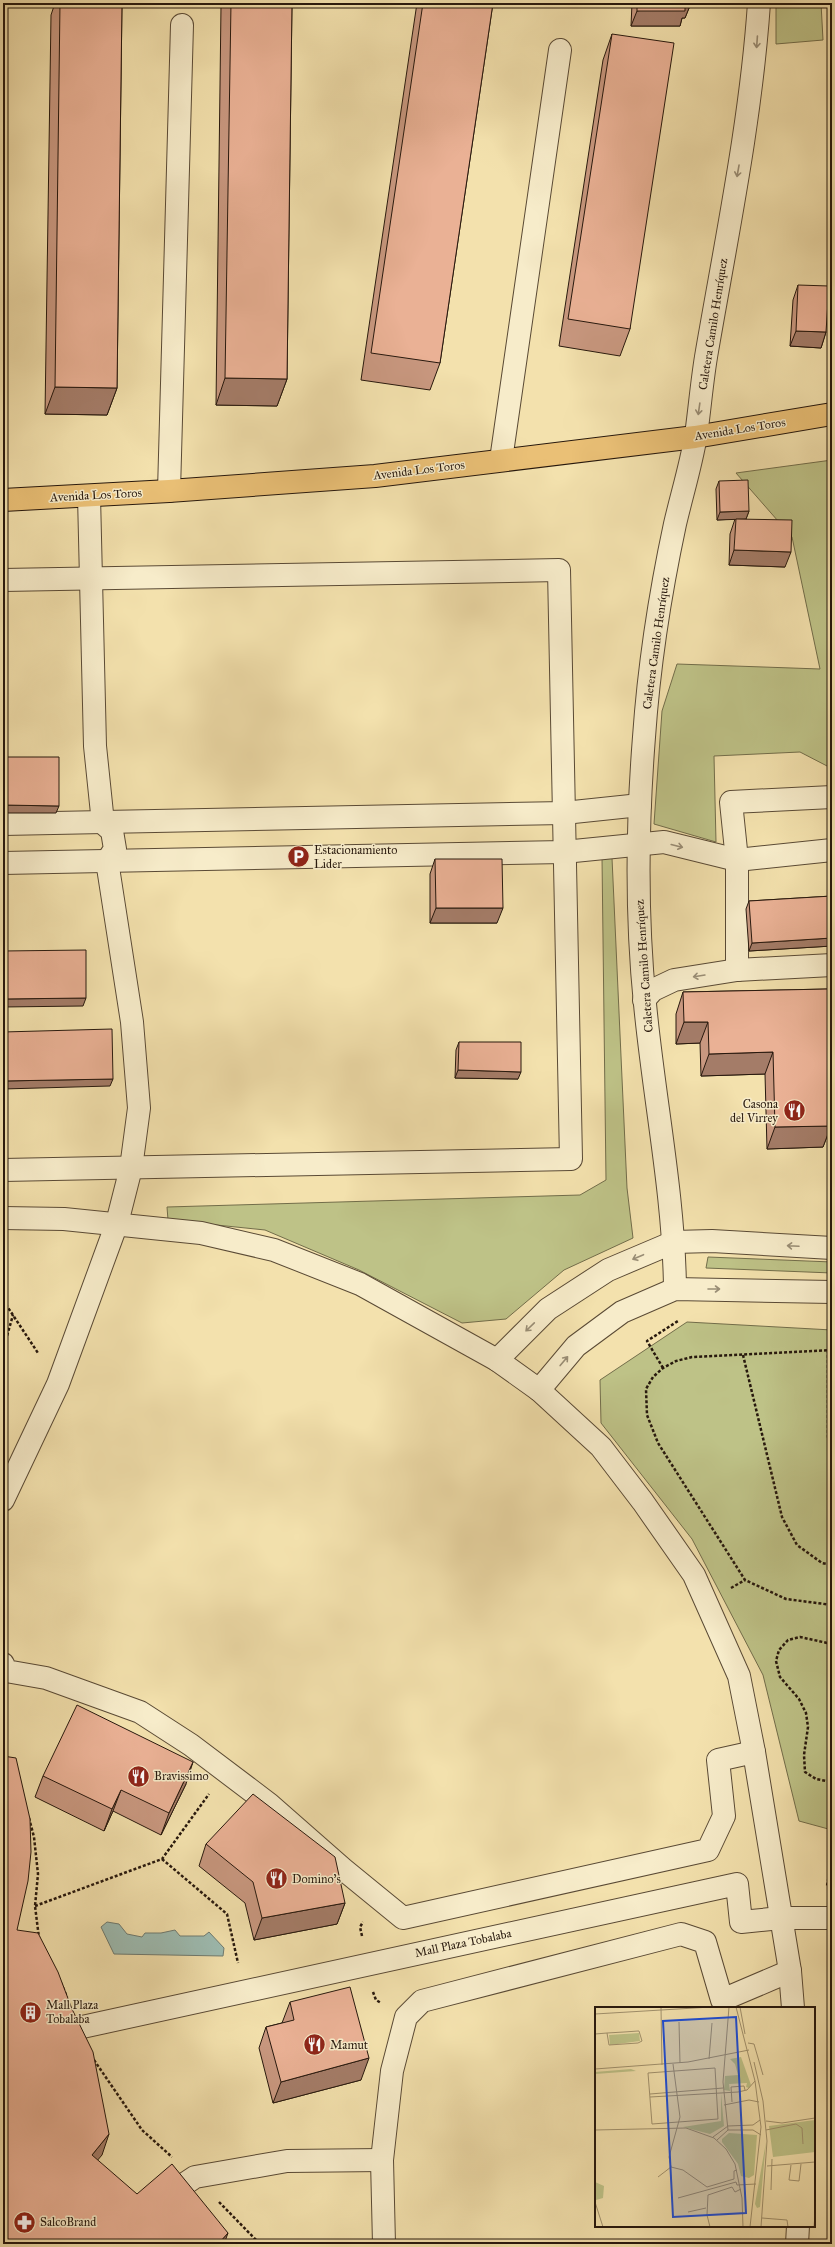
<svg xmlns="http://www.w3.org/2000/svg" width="835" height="2247" viewBox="0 0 835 2247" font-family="'IM FELL Great Primer',serif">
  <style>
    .green { fill: #bec287; stroke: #726d4a }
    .water { fill: #9dbcb2; stroke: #6e7a70 }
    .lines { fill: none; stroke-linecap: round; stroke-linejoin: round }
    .minor-casing { stroke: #5a4a35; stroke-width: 24 }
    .major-casing { stroke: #27180d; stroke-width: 24 }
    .path { stroke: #27180d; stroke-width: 2.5; stroke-dasharray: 3 2; stroke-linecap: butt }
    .minor { stroke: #f7ecca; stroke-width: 22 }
    .major { stroke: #eac076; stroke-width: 22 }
    .wall { fill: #c99880; stroke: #27180d }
    .shaded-wall { fill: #a47c68; stroke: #27180d }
    .building { fill: #eab195; stroke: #27180d }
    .oneway { stroke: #998d75 }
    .labels { text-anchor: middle; stroke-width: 3; stroke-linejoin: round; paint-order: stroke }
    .street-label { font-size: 12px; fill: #27180d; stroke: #f7ecca }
    .poi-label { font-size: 12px; fill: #27180d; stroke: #f7ecca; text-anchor: start }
    .inset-road { fill: none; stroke: #a1916d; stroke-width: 1 }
    .view { fill: #1d4ed8; fill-opacity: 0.15; stroke: #1d4ed8; stroke-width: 2 }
    .inset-edge { fill: none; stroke: #27180d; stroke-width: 2 }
  </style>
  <rect width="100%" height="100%" fill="#f3e1ad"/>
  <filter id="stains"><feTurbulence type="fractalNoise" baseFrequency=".005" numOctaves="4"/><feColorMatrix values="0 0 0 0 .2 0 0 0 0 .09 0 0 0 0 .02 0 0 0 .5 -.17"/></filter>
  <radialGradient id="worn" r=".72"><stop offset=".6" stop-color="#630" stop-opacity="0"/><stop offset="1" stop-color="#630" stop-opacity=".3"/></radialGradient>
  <g class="green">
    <path d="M776,3H821L823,40L776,44Z"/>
    <path d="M832,460V767H829L800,752L714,756L716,842L654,824L662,711L677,664L820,669L792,537L736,473Z"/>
    <path d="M602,858H612L627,1188L633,1238L564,1270L506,1319L462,1323L359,1270L265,1230L168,1220L167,1207L580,1195L606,1180Z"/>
    <path d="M708,1257L832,1262V1273L706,1268Z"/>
    <path d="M687,1322L832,1330V1830L799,1821L763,1675L692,1539L601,1423L600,1380Z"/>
  </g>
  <path class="water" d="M107,1922L119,1924L127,1934L142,1937L145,1933H161L175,1930L180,1936H204L209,1932L224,1948L223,1956L114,1954L101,1927Z"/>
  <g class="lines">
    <defs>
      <g id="minor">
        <path d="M501,460L560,50"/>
        <path d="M169,491L182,25"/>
        <path d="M3,580L559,570L571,1159L3,1170"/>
        <path d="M3,824L564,813L640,805"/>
        <path d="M3,863L564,852L664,842L737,860L832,850"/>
        <path d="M737,970V860L731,802L832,797"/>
        <path d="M644,1000L653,990L674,980L737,970L832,965"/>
        <path d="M3,1218L64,1219L201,1233L274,1250L360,1284L497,1360L539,1390L601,1447L643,1502L694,1575L739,1676L754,1752L790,1971L793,2008"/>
        <path d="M675,1289C674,1194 654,1099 645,1004C636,915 637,826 644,737C649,665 660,594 675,524C682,494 691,465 696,435C700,407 702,379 707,351C727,235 751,120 759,3"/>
        <path d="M497,1360L548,1309L608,1270L674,1242L712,1241L832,1248"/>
        <path d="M539,1390L576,1346L622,1312L675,1289L832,1292"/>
        <path d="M3,1500L58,1384L117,1223L131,1168L139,1108L132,1022L107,861L115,849L112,831L103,823L95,746L89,496"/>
        <path d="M3,1664L6,1671L46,1678L140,1712L191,1745L269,1804L343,1869L403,1918L708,1850L724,1816L718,1760L754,1752"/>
        <path d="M64,2031L737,1884L741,1922L781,1918H832"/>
        <path d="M171,2193L195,2177L287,2161L382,2160"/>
        <path d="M384,2244L382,2160L392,2071L406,2017L422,2001L681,1934L705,1942L722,2000L790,1971"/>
        <path d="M797,2244L798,2226"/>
      </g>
      <path id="major" d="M3,500L169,491L375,476L695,437L832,414"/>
    </defs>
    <use href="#minor" class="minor-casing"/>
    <use href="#major" class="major-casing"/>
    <g class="path">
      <path d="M3,1300L38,1353"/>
      <path d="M3,1350L13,1315"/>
      <path d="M828,1350V1437L832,1452"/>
      <path d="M832,1350L692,1357L676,1361L663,1368L653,1377L646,1389L647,1415L658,1443L745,1580L786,1599L832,1605"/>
      <path d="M743,1355L782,1517L797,1545L822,1563L832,1565"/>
      <path d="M663,1368L647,1341L678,1321"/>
      <path d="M731,1588L745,1580"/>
      <path d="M832,1644L800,1637L788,1640L779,1650L776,1661L780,1677L799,1699L806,1713L808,1727L804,1755L805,1772L816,1779L832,1782"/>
      <path d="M29,1818L34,1837L38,1874L35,1906L39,1938"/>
      <path d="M832,1858L827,1886H832"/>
      <path d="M162,1859L227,1914L238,1963"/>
      <path d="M35,1906L162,1859L209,1794"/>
      <path d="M362,1936L360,1927L363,1922"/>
      <path d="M61,1983L67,1997"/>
      <path d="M373,1992L376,2000L381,2003"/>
      <path d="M94,2060L142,2130L172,2157"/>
      <path d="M219,2202L260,2244"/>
    </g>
    <use href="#minor" class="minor"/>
    <use href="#major" class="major"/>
  </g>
  <g class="wall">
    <path d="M55,3H122L117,388L107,415L45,414L51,15Z"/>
    <path d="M222,3H292L287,379L277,406L216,405L221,6Z"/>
    <path d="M417,3H493L440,363L430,390L361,380Z"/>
    <path d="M632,3H691L685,18H682L680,26H631Z"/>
    <path d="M612,34L630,329L620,356L559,346L603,60Z"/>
    <path d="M798,285L826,332L821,348L790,346L793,300Z"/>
    <path d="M719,481L749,511L746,519L785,567L729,565L730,534L735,519L717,520L716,489Z"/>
    <path d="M435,859L497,923H430V874Z"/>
    <path d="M832,896V946L749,951L746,909L749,901Z"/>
    <path d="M828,989L831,1126L823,1147L767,1149L765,1074L701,1076L700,1043L676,1044V1014L683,992Z"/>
    <path d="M459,1042L518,1079L455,1078L456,1050Z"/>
    <path d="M43,1776L186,1784L161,1835L113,1811L104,1831L35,1797Z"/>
    <path d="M206,1844L345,1903L337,1924L254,1940L245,1903L199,1866Z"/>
    <path d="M290,2002L361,2080L273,2103L259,2048L266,2027L282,2023Z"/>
  </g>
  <g class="shaded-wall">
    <path d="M685,3H691L685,18H682L680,26H631L637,11Z"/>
    <path d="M796,331L826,332L821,348L790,346Z"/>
    <path d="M225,378L287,379L277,406L216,405Z"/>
    <path d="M55,387L117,388L107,415L45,414Z"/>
    <path d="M749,511L746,519L717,520L720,512Z"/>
    <path d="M734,550L791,552L785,567L729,565Z"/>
    <path d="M3,805L59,806L56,813H3Z"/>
    <path d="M436,908H503L497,923H430Z"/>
    <path d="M832,938V946L749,951L752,943Z"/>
    <path d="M86,998L83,1006L3,1007V999Z"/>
    <path d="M684,1022H708L700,1043L676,1044Z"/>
    <path d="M773,1052L765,1074L701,1076L709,1054Z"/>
    <path d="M458,1070L521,1072L518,1079L455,1078Z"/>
    <path d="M113,1079L110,1086L3,1089V1081Z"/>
    <path d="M831,1126L823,1147L767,1149L775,1127Z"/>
    <path d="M193,1762L186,1784L161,1835L169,1813Z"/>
    <path d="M121,1790L113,1811L104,1831L112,1809Z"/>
    <path d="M345,1903L337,1924L254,1940L262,1918Z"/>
    <path d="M369,2058L361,2080L273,2103L281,2082Z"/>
    <path d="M109,2134L102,2155L84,2176L92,2155Z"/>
    <path d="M228,2233L224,2244H218Z"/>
  </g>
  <g class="building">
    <path d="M60,3H122L117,388L55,387Z"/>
    <path d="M231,3H292L287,379L225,378Z"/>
    <path d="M423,3H493L440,363L371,353Z"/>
    <path d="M637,3H691H685V11H637Z"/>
    <path d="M612,34L674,43L630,329L568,319Z"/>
    <path d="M798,285L829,286L826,332L796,331Z"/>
    <path d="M748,480L749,511L720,512L719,481Z"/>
    <path d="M736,519L792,520L791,552L734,550Z"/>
    <path d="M3,757H59V806L3,805Z"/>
    <path d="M435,859H502L503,908H436Z"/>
    <path d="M832,896V938L752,943L749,901Z"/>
    <path d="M86,950V998L3,999V951Z"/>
    <path d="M828,989L831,1126L775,1127L773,1052L709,1054L708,1022H684L683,992Z"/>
    <path d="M112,1029L113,1079L3,1081V1032Z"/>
    <path d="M459,1042H521V1072L458,1070Z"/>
    <path d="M77,1705L193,1762L169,1813L121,1790L112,1809L43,1776Z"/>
    <path d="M3,1756L16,1758L30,1819L31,1852L28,1881L17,1930L38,1933L58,1972L72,2009L93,2052L109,2134L92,2155L137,2194L172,2164L228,2233L218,2244H3Z"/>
    <path d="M253,1794L335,1857L345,1903L262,1918L253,1882L206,1844Z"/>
    <path d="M350,1987L369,2058L281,2082L266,2027L294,2020L290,2002Z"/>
  </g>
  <defs><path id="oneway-shaft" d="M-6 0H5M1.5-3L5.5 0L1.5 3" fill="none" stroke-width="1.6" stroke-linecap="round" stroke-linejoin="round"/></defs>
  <g class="oneway">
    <use href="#oneway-shaft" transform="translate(757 42) rotate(94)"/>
    <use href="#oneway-shaft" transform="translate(738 171) rotate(100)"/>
    <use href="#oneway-shaft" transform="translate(699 409) rotate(98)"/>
    <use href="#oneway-shaft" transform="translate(677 846) rotate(14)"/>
    <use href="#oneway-shaft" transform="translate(699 976) rotate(171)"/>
    <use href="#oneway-shaft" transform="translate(793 1246) rotate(-177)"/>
    <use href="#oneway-shaft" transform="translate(638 1257) rotate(157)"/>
    <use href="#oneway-shaft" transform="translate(714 1289)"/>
    <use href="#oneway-shaft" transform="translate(530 1327) rotate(136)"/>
    <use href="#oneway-shaft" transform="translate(564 1361) rotate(-50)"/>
  </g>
  <defs>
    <symbol id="parking-disc" viewBox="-11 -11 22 22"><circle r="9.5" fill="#8f2418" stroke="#f7ecca"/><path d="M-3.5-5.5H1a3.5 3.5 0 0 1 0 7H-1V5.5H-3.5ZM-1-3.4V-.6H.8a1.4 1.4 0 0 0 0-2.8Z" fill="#fff"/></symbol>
    <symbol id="restaurant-disc" viewBox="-11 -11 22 22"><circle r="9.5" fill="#8f2418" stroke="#f7ecca"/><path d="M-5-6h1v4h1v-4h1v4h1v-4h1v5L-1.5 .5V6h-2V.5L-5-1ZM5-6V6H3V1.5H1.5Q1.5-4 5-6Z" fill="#fff"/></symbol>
    <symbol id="building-disc" viewBox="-11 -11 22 22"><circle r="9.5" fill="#8f2418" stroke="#f7ecca"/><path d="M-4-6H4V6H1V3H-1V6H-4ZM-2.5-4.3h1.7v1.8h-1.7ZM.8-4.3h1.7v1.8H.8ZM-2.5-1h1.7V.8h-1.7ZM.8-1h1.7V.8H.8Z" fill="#fff"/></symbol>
    <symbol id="pharmacy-disc" viewBox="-11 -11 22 22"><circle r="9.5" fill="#8f2418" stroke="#f7ecca"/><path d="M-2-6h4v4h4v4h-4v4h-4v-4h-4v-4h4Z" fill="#fff"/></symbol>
  </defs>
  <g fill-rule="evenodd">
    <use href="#parking-disc" x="286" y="844" width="25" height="25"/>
    <use href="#restaurant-disc" x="782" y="1098" width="25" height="25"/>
    <use href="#restaurant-disc" x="126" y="1764" width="25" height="25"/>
    <use href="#restaurant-disc" x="264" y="1866" width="25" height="25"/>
    <use href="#building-disc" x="18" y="2000" width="25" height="25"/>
    <use href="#restaurant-disc" x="302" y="2032" width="25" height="25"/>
    <use href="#pharmacy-disc" x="12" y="2210" width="25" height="25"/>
  </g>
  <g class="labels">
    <g class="street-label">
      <text transform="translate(713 324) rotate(-81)" y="4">Caletera Camilo Henríquez</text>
      <text transform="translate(740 429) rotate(-9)" y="4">Avenida Los Toros</text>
      <text transform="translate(419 470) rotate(-7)" y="4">Avenida Los Toros</text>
      <text transform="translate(96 495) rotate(-3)" y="4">Avenida Los Toros</text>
      <text transform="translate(656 643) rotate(-82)" y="4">Caletera Camilo Henríquez</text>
      <text transform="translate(644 966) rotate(-94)" y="4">Caletera Camilo Henríquez</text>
      <text transform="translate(463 1943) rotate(-12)" y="4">Mall Plaza Tobalaba</text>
    </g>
    <g class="poi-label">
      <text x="314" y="854">Estacionamiento<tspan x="314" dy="14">Lider</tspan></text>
      <text x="778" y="1108" text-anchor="end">Casona<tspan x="778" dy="14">del Virrey</tspan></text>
      <text x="154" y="1780">Bravissimo</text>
      <text x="292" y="1883">Domino's</text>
      <text x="46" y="2009">Mall Plaza<tspan x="46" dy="14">Tobalaba</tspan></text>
      <text x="330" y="2049">Mamut</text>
      <text x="40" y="2226">SalcoBrand</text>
    </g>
  </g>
  <g transform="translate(595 2007)">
    <rect width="220" height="220" fill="#f3e1ad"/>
    <path d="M44,26L45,34L15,38L14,28ZM146,50L156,78L154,81L151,80L152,76L134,77L135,84L129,83L130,69L143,68L140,57L135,52ZM36,62L41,64L0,67V65ZM126,86L129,119L115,127L88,120L126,114ZM220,113V145L178,150L174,119ZM134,126L162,128L159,168L154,171L146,169L143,157L127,135V132ZM171,135L165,200L162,201L160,197ZM0,175L9,179L8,191L1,193Z" fill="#bec287"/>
    <path class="inset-road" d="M66,0L67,58M141,0L160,74L166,120L155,220M145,0L150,27M0,7L116,0M84,15L85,56M0,27L12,26L29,25L43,24H44L47,34L43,36L14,38L12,26M153,36L159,37L168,68M114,52L117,16M159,55L168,94L172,134L166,220M78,57L85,110L74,150L76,160L88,163L112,180L139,172V164L142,163M120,61L123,112L57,117L53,66ZM0,62L93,55L154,43M55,87L128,81M55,90L143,85L152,83L160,74M137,95L136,80L149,79L150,83M129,98L154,93L164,95M171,114L187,116L220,111M0,123L91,121L119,131L131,142L140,157L147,191L148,220M133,123L128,75L134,0M171,123L201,117L207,121L208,137M118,130L133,119L158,118L165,113M122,133L133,123H158L166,128M196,158L194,173L204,174L206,157M172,159L220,155M63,170L76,160M176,183L177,152M83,191L141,175L142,178L161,177M0,195L8,220M93,205L111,201M167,211L192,213L193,220M115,220L112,208L113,188L137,180L140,185L146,182M219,220L220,208"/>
    <path class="view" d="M141,10L151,206L78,210L68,14Z"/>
    <rect width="220" height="220" class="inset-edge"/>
  </g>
  <rect width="835" height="2247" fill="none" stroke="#f3e1ad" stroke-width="16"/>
  <rect x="4" y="4" width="827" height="2239" fill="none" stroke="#27180d" stroke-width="2"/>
  <rect x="8" y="8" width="819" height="2231" fill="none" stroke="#27180d"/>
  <rect width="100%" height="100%" filter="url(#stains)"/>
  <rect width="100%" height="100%" fill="url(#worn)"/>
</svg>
